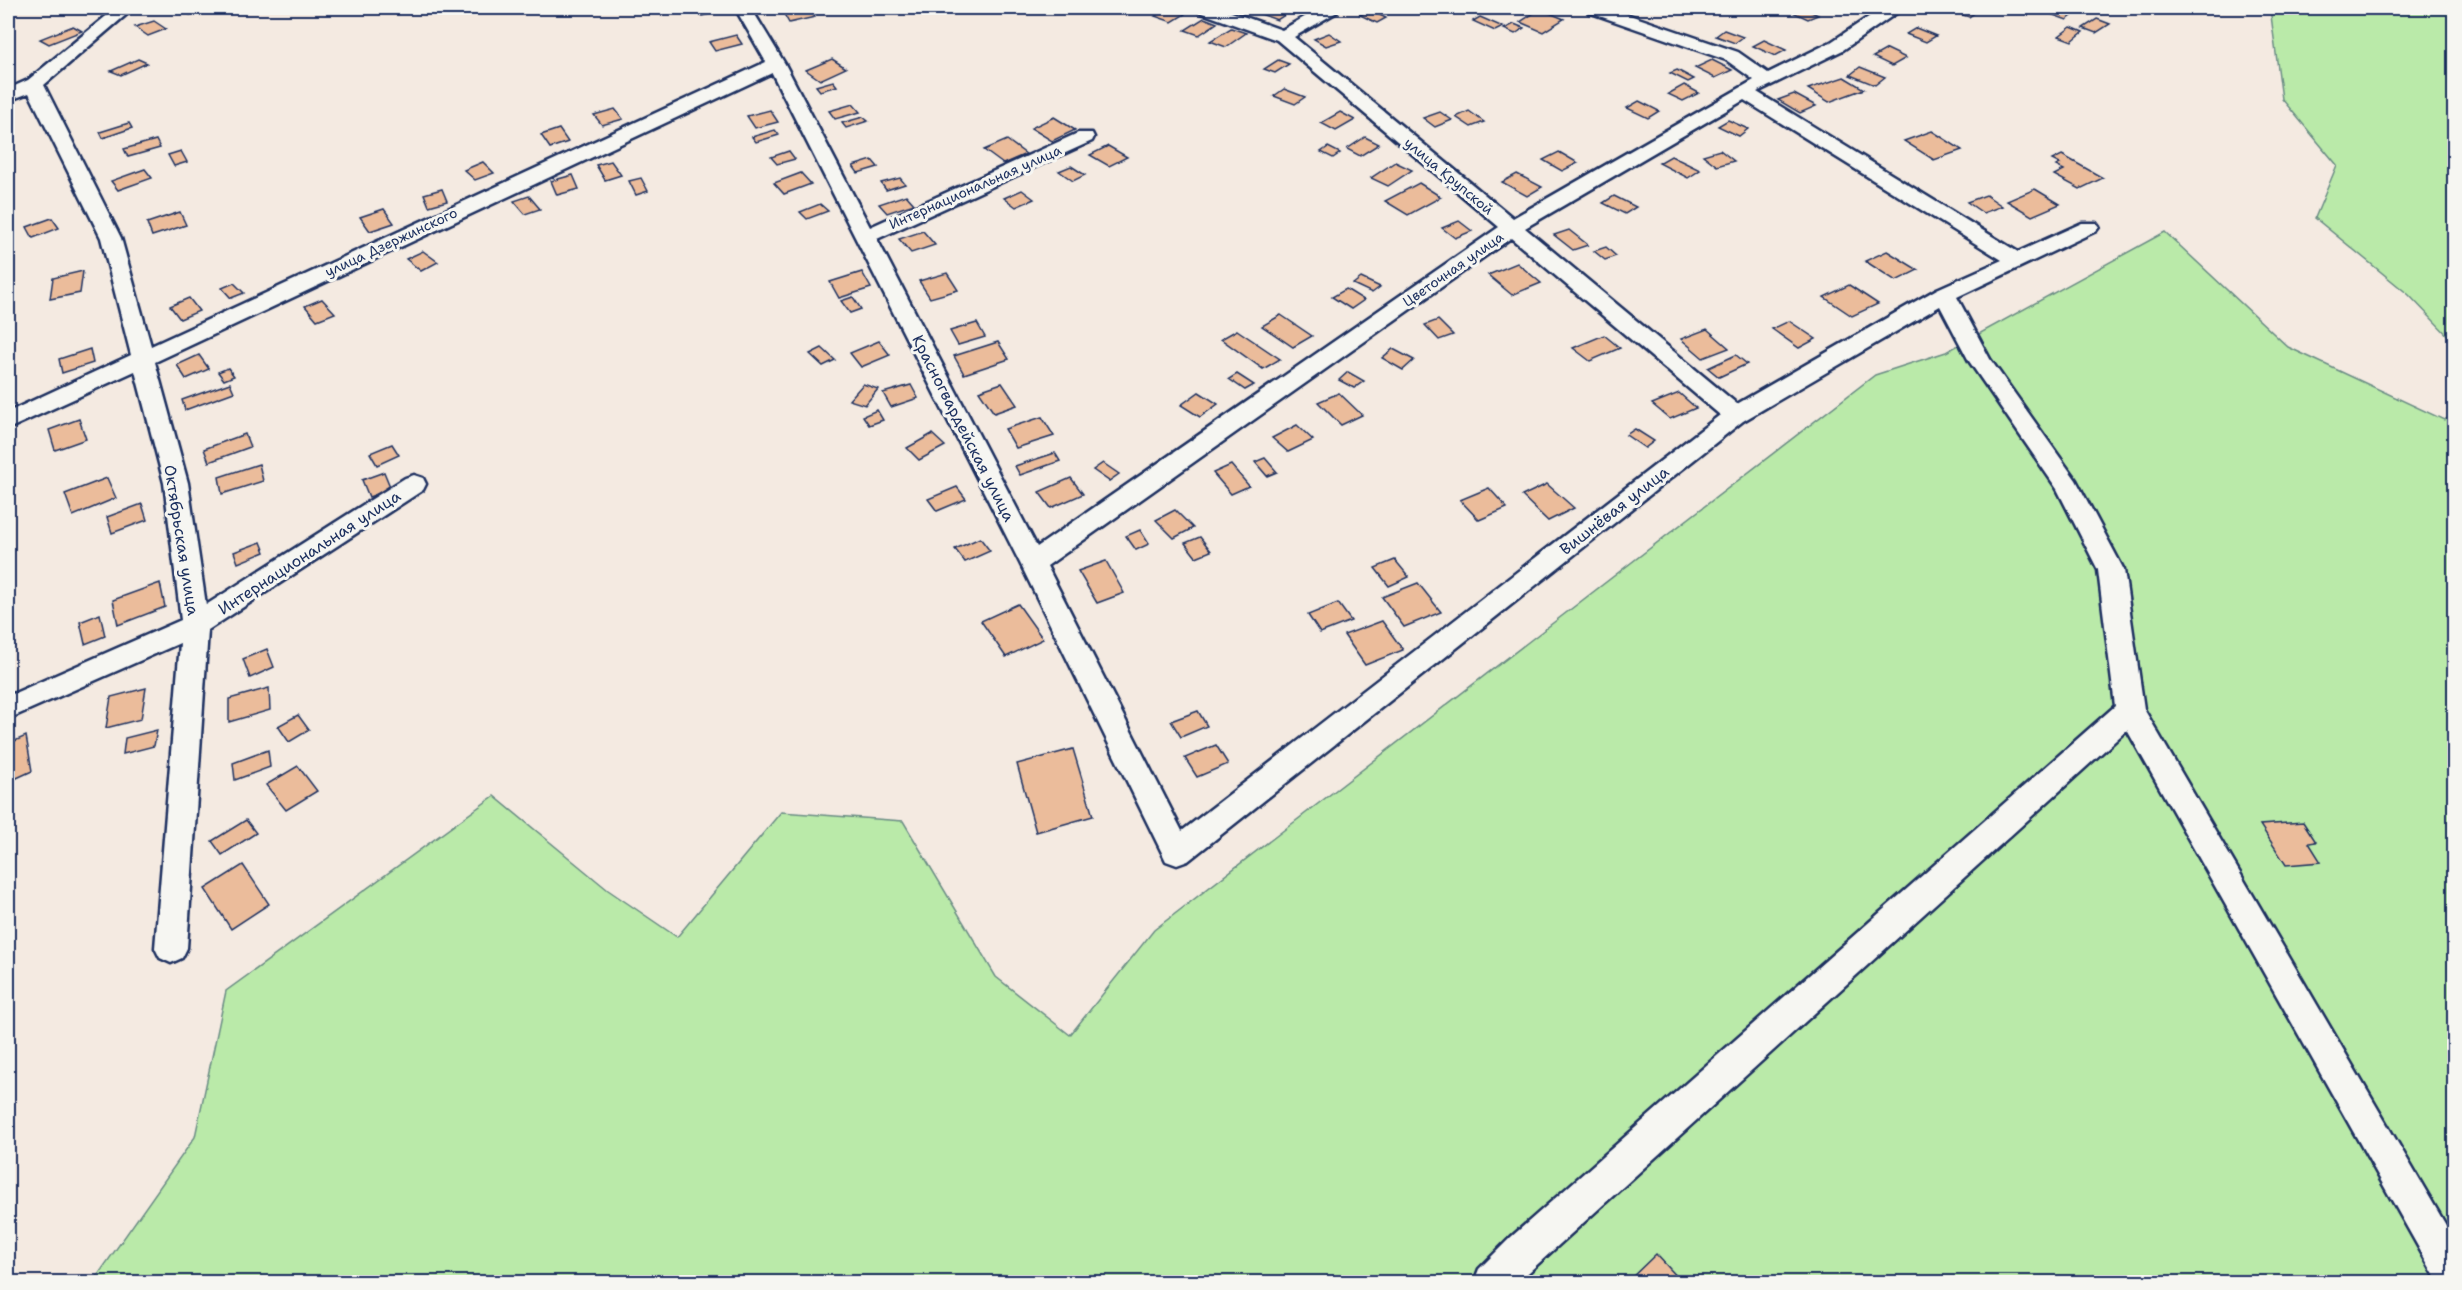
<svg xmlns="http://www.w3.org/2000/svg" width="2462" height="1290" viewBox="0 0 2462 1290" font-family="'Shantell Sans',sans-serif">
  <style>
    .green { fill: #baeaa9; stroke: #6a8c84; stroke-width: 1.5 }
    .building { fill: #ebbc9b; stroke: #1b2f5e; stroke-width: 1.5 }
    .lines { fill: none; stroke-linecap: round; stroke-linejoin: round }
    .minor-casing { stroke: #1b2f5e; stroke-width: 5 }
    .minor { fill: #f6f6f2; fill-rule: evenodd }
    .labels { text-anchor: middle; stroke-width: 6; stroke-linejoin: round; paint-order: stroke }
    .far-street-label { font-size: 14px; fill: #1b2f5e; stroke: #f6f6f2 }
    .street-label { font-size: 16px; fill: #1b2f5e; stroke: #f6f6f2 }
  </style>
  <rect width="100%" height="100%" fill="#f4eae1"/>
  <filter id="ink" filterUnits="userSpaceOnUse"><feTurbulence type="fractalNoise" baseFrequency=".0167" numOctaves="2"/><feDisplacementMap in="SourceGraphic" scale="12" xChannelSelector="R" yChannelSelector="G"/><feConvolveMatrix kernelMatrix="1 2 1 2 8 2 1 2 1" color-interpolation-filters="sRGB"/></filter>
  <g filter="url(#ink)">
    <g class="green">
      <path d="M2270,8H2454V342L2409,295L2315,218L2337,165L2282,99Z"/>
      <path d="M2165,232L2288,347L2444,420L2454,415V1282H93L195,1137L226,991L494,796L608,890L677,937L781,812L903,821L996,977L1070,1035L1154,930L1875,375L1946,352Z"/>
    </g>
    <g class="building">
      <path d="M183,8H209L190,15Z"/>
      <path d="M703,8H726L728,10L702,16L697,9Z"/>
      <path d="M1168,8L1185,14L1172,22L1155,16Z"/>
      <path d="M1266,8H1282L1291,11L1277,20L1258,13Z"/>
      <path d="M1784,8H1803L1818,15L1808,19Z"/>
      <path d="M1941,8H1977L1980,9L1969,17Z"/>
      <path d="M2034,8H2065L2077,12L2067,20Z"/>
      <path d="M810,9L815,17L789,23L784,14Z"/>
      <path d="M1540,9L1564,19L1543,32L1520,22Z"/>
      <path d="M1369,10L1386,18L1377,23L1360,15Z"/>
      <path d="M1480,17L1503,27L1495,31L1473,21Z"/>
      <path d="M1204,18L1217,23L1199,35L1185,30Z"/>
      <path d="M2097,19L2110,24L2096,33L2083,28Z"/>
      <path d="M154,21L166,29L148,36L135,27Z"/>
      <path d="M1514,24L1524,28L1515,34L1504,29Z"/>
      <path d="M73,26L82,31L49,44L40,39Z"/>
      <path d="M2071,27L2083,32L2072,41L2059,36Z"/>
      <path d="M1231,28L1246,33L1226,47L1210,41Z"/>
      <path d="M1916,28L1936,36L1926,42L1906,34Z"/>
      <path d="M1724,30L1743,37L1735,43L1716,36Z"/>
      <path d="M1329,33L1341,41L1326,46L1314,39Z"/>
      <path d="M736,35L742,44L715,51L709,42Z"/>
      <path d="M1764,40L1786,50L1775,56L1753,46Z"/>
      <path d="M1887,49L1906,58L1892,66L1873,57Z"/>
      <path d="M138,59L147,63L121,75L111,71Z"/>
      <path d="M832,59L846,68L820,80L806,70Z"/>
      <path d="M1278,60L1289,64L1275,73L1264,69Z"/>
      <path d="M1712,60L1732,70L1715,78L1695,68Z"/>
      <path d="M1860,67L1885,77L1875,85L1850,75Z"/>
      <path d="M1677,70L1694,79L1688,82L1670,73Z"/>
      <path d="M1844,77L1864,89L1829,102L1808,89Z"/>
      <path d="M833,81L837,86L820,91L816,86Z"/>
      <path d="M1684,85L1699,93L1683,101L1668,94Z"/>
      <path d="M1284,89L1305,97L1295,104L1274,96Z"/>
      <path d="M1794,94L1816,106L1800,113L1778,100Z"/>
      <path d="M1639,101L1659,111L1648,118L1627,108Z"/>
      <path d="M853,104L860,112L835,119L829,111Z"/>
      <path d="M615,109L623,119L602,125L594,115Z"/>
      <path d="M770,110L778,122L755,128L747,116Z"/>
      <path d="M1469,111L1484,122L1471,127L1456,117Z"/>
      <path d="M1340,112L1355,120L1336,131L1321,123Z"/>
      <path d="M1440,112L1452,120L1435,127L1423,118Z"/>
      <path d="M863,117L868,121L846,128L842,123Z"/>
      <path d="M1054,117L1075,130L1052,141L1031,128Z"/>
      <path d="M1728,120L1748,129L1739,136L1718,126Z"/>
      <path d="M129,123L132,128L103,138L100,132Z"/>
      <path d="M559,129L568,142L550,148L541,135Z"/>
      <path d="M775,130L779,135L756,142L752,137Z"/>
      <path d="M1932,131L1962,150L1934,160L1904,141Z"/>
      <path d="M1365,137L1379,144L1360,156L1347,149Z"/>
      <path d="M156,140L160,148L128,157L124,149Z"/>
      <path d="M1007,140L1026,154L1003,164L984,150Z"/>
      <path d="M1108,146L1127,157L1109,166L1090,155Z"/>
      <path d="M1328,147L1340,153L1333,158L1321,152Z"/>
      <path d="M1720,150L1734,161L1717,166L1703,155Z"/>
      <path d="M181,151L187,162L174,166L168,155Z"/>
      <path d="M789,151L795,159L777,164L771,157Z"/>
      <path d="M1559,152L1578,163L1562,171L1543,160Z"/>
      <path d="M2062,155L2103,178L2080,189L2054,175L2064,170L2056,166L2060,164L2052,160Z"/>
      <path d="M1671,156L1700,170L1688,178L1659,163Z"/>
      <path d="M872,160L878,167L858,173L853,166Z"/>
      <path d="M611,161L621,175L605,180L596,165Z"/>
      <path d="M483,162L494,173L475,180L464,170Z"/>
      <path d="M1395,162L1412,170L1388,186L1371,178Z"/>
      <path d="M1071,166L1085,175L1073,181L1059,171Z"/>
      <path d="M145,169L152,178L118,190L111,181Z"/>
      <path d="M801,173L811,184L784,194L774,183Z"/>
      <path d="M1517,174L1542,187L1527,196L1502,182Z"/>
      <path d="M573,175L579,189L557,195L551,181Z"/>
      <path d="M641,178L648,191L636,195L629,181Z"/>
      <path d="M900,178L905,184L886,190L881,183Z"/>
      <path d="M1419,183L1441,197L1408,215L1385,201Z"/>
      <path d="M442,189L447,201L429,206L424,194Z"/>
      <path d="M2035,189L2060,204L2032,216L2007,201Z"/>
      <path d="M1022,190L1034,199L1016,207L1004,198Z"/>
      <path d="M906,195L914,204L887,213L879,204Z"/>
      <path d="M1986,195L2002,206L1983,213L1967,202Z"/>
      <path d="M529,196L540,209L525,214L514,201Z"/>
      <path d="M1614,196L1636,207L1625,214L1603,203Z"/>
      <path d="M820,204L828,211L807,219L800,212Z"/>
      <path d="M384,209L394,223L370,231L360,217Z"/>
      <path d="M180,212L186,225L152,236L147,223Z"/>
      <path d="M52,218L59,228L33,238L27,227Z"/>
      <path d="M1459,221L1472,231L1455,238L1442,228Z"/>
      <path d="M1569,230L1588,245L1573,250L1554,235Z"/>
      <path d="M923,231L935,245L911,253L899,239Z"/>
      <path d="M1606,247L1616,256L1605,260L1594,251Z"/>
      <path d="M423,251L438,262L421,271L406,259Z"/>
      <path d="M1887,251L1918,270L1896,281L1865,261Z"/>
      <path d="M1517,263L1541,283L1512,295L1488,275Z"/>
      <path d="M83,271L80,293L50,299L53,278Z"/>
      <path d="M862,272L871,288L839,298L830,282Z"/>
      <path d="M947,273L958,290L930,298L919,281Z"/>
      <path d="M1361,278L1380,287L1372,293L1353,284Z"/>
      <path d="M234,283L244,293L231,298L222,288Z"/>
      <path d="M1849,285L1878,304L1852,316L1824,297Z"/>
      <path d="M1346,289L1364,300L1351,309L1332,297Z"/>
      <path d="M853,297L861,309L850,313L841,301Z"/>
      <path d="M189,298L199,311L180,319L170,306Z"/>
      <path d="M322,299L335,313L317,320L305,306Z"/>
      <path d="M1281,315L1312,336L1293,347L1262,326Z"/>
      <path d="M1438,320L1453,335L1439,340L1425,325Z"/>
      <path d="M1789,321L1816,339L1799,348L1772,329Z"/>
      <path d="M977,323L985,337L958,345L950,331Z"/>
      <path d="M1707,329L1729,348L1703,358L1681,339Z"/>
      <path d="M1237,330L1280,359L1263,369L1221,339Z"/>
      <path d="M1604,335L1620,348L1590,361L1573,348Z"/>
      <path d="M879,341L890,355L861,367L850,353Z"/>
      <path d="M998,342L1009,359L964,374L954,356Z"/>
      <path d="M822,348L835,360L823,366L810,354Z"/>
      <path d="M90,349L93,363L62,373L59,359Z"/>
      <path d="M1393,349L1414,360L1403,370L1382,358Z"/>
      <path d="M199,355L209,369L186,379L177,365Z"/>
      <path d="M1736,355L1747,364L1719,377L1708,368Z"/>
      <path d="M228,368L234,376L224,380L218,372Z"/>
      <path d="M1348,372L1364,381L1354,388L1339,380Z"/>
      <path d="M1237,374L1254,385L1245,390L1229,379Z"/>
      <path d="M230,383L234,392L185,410L182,400Z"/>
      <path d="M1002,383L1017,405L994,413L979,391Z"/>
      <path d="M863,384L878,389L865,405L849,400Z"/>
      <path d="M911,385L918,398L891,407L883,393Z"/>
      <path d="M1199,392L1218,404L1200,417L1181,405Z"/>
      <path d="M1339,393L1362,415L1341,425L1318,402Z"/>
      <path d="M1679,393L1696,408L1670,419L1652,404Z"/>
      <path d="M877,410L883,420L869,425L863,416Z"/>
      <path d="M1042,417L1054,436L1016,448L1005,429Z"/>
      <path d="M79,419L86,439L55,450L49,430Z"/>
      <path d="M1297,425L1313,440L1288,452L1272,438Z"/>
      <path d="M1635,429L1654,441L1645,448L1626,435Z"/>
      <path d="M245,434L250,447L209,462L204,449Z"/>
      <path d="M932,434L945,446L919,460L907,448Z"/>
      <path d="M392,444L399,455L377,465L370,453Z"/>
      <path d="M1055,453L1060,461L1020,475L1015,466Z"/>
      <path d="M1265,458L1277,472L1267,476L1255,462Z"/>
      <path d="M1103,463L1119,474L1109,481L1093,470Z"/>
      <path d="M259,464L263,481L222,494L219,477Z"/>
      <path d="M1231,465L1249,486L1231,494L1213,473Z"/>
      <path d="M384,472L391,489L369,497L362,480Z"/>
      <path d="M107,478L116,498L73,516L65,494Z"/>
      <path d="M1071,478L1083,494L1051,508L1039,492Z"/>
      <path d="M1547,484L1574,508L1548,521L1522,496Z"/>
      <path d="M957,487L966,499L937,511L928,499Z"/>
      <path d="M1489,488L1507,508L1479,520L1460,500Z"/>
      <path d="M142,504L147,520L112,533L107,517Z"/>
      <path d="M1175,510L1193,528L1174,538L1156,520Z"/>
      <path d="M1140,530L1149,544L1136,550L1126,536Z"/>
      <path d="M1200,537L1211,551L1196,557L1185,543Z"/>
      <path d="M980,538L990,551L965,562L955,549Z"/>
      <path d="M261,542L265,552L238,563L234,552Z"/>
      <path d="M1395,560L1409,577L1389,586L1375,568Z"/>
      <path d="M1106,561L1124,593L1097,603L1078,571Z"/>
      <path d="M160,583L165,607L118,625L113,600Z"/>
      <path d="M1418,583L1441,612L1404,627L1382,597Z"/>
      <path d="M1338,603L1351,621L1320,633L1308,615Z"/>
      <path d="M1018,604L1043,639L1006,657L981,621Z"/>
      <path d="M100,614L105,636L85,644L80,622Z"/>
      <path d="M1382,621L1403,650L1365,665L1344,635Z"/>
      <path d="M267,649L274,667L250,678L243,659Z"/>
      <path d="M146,688L141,719L106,728L111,697Z"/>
      <path d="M269,688L270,710L229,722V699Z"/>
      <path d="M1198,711L1207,726L1181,737L1171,721Z"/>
      <path d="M298,715L309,730L289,742L278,726Z"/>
      <path d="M157,730L154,746L123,754L125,738Z"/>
      <path d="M26,736L32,771L8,782V744Z"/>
      <path d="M1216,745L1228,764L1197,777L1185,758Z"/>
      <path d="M1073,749L1093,816L1036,832L1017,764Z"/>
      <path d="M268,750L270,767L235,780L233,763Z"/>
      <path d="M298,766L317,791L286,810L266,785Z"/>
      <path d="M246,820L256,833L222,855L212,841Z"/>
      <path d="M2303,822L2316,842L2309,843L2321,862L2286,865L2260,825Z"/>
      <path d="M243,865L269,904L231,929L205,889Z"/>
      <path d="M1656,1254L1682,1282H1627Z"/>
    </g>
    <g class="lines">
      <defs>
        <path id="minor" d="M116,8H134L44,85L121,238L151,346L766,62L735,8H751L785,64L870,227L1078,133H1092L1094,137L1092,141L877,239L1037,547L1499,227L1277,40L1199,12L1197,8H1220L1282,30L1320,8H1339L1337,12L1294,37L1513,218L1754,80L1726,60L1588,12L1586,8H1609L1738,52L1768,73L1831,42L1882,8H1900L1898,12L1843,50L1757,92L2018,252L2082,223H2096L2099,227L2096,231L1957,297L1990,359L2076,480L2124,570L2144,709L2454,1239V1282H2438L2127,730L1518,1282H1474L1479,1269L1511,1237L2115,706L2098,570L2057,489L1969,361L1940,306L1743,421L1188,861L1177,865L1166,861L1020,563L772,73L155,362L188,483L206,605L405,478L414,475L423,478L426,484L423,490L208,630L187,948L182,958L171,963L160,958L155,948L180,643L8,719V696L181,620L164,483L135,371L8,429V412L131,355L101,238L29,93L8,101V89L28,80ZM1744,100L2002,260L1937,289L1737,404L1525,228ZM1511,238L1720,415L1182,831L1047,566Z"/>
      </defs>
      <use href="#minor" class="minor-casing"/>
      <use href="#minor" class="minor"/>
    </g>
  </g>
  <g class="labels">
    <g class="far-street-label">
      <text transform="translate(1449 176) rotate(40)" y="5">улица Крупской</text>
      <text transform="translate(975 187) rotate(-24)" y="5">Интернациональная улица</text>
      <text transform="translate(391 242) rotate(-25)" y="5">улица Дзержинского</text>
      <text transform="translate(1453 269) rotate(-35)" y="5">Цветочная улица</text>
    </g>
    <g class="street-label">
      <text transform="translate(964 428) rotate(63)" y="6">Красногвардейская улица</text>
      <text transform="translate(1614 510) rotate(-38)" y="6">Вишнёвая улица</text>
      <text transform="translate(182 540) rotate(81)" y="6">Октябрьская улица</text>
      <text transform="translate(309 552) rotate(-33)" y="6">Интернациональная улица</text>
    </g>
  </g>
  <rect width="2462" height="1290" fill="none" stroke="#f6f6f2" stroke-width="30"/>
  <rect x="15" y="15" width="2432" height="1260" fill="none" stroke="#1b2f5e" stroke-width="2" filter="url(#ink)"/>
</svg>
